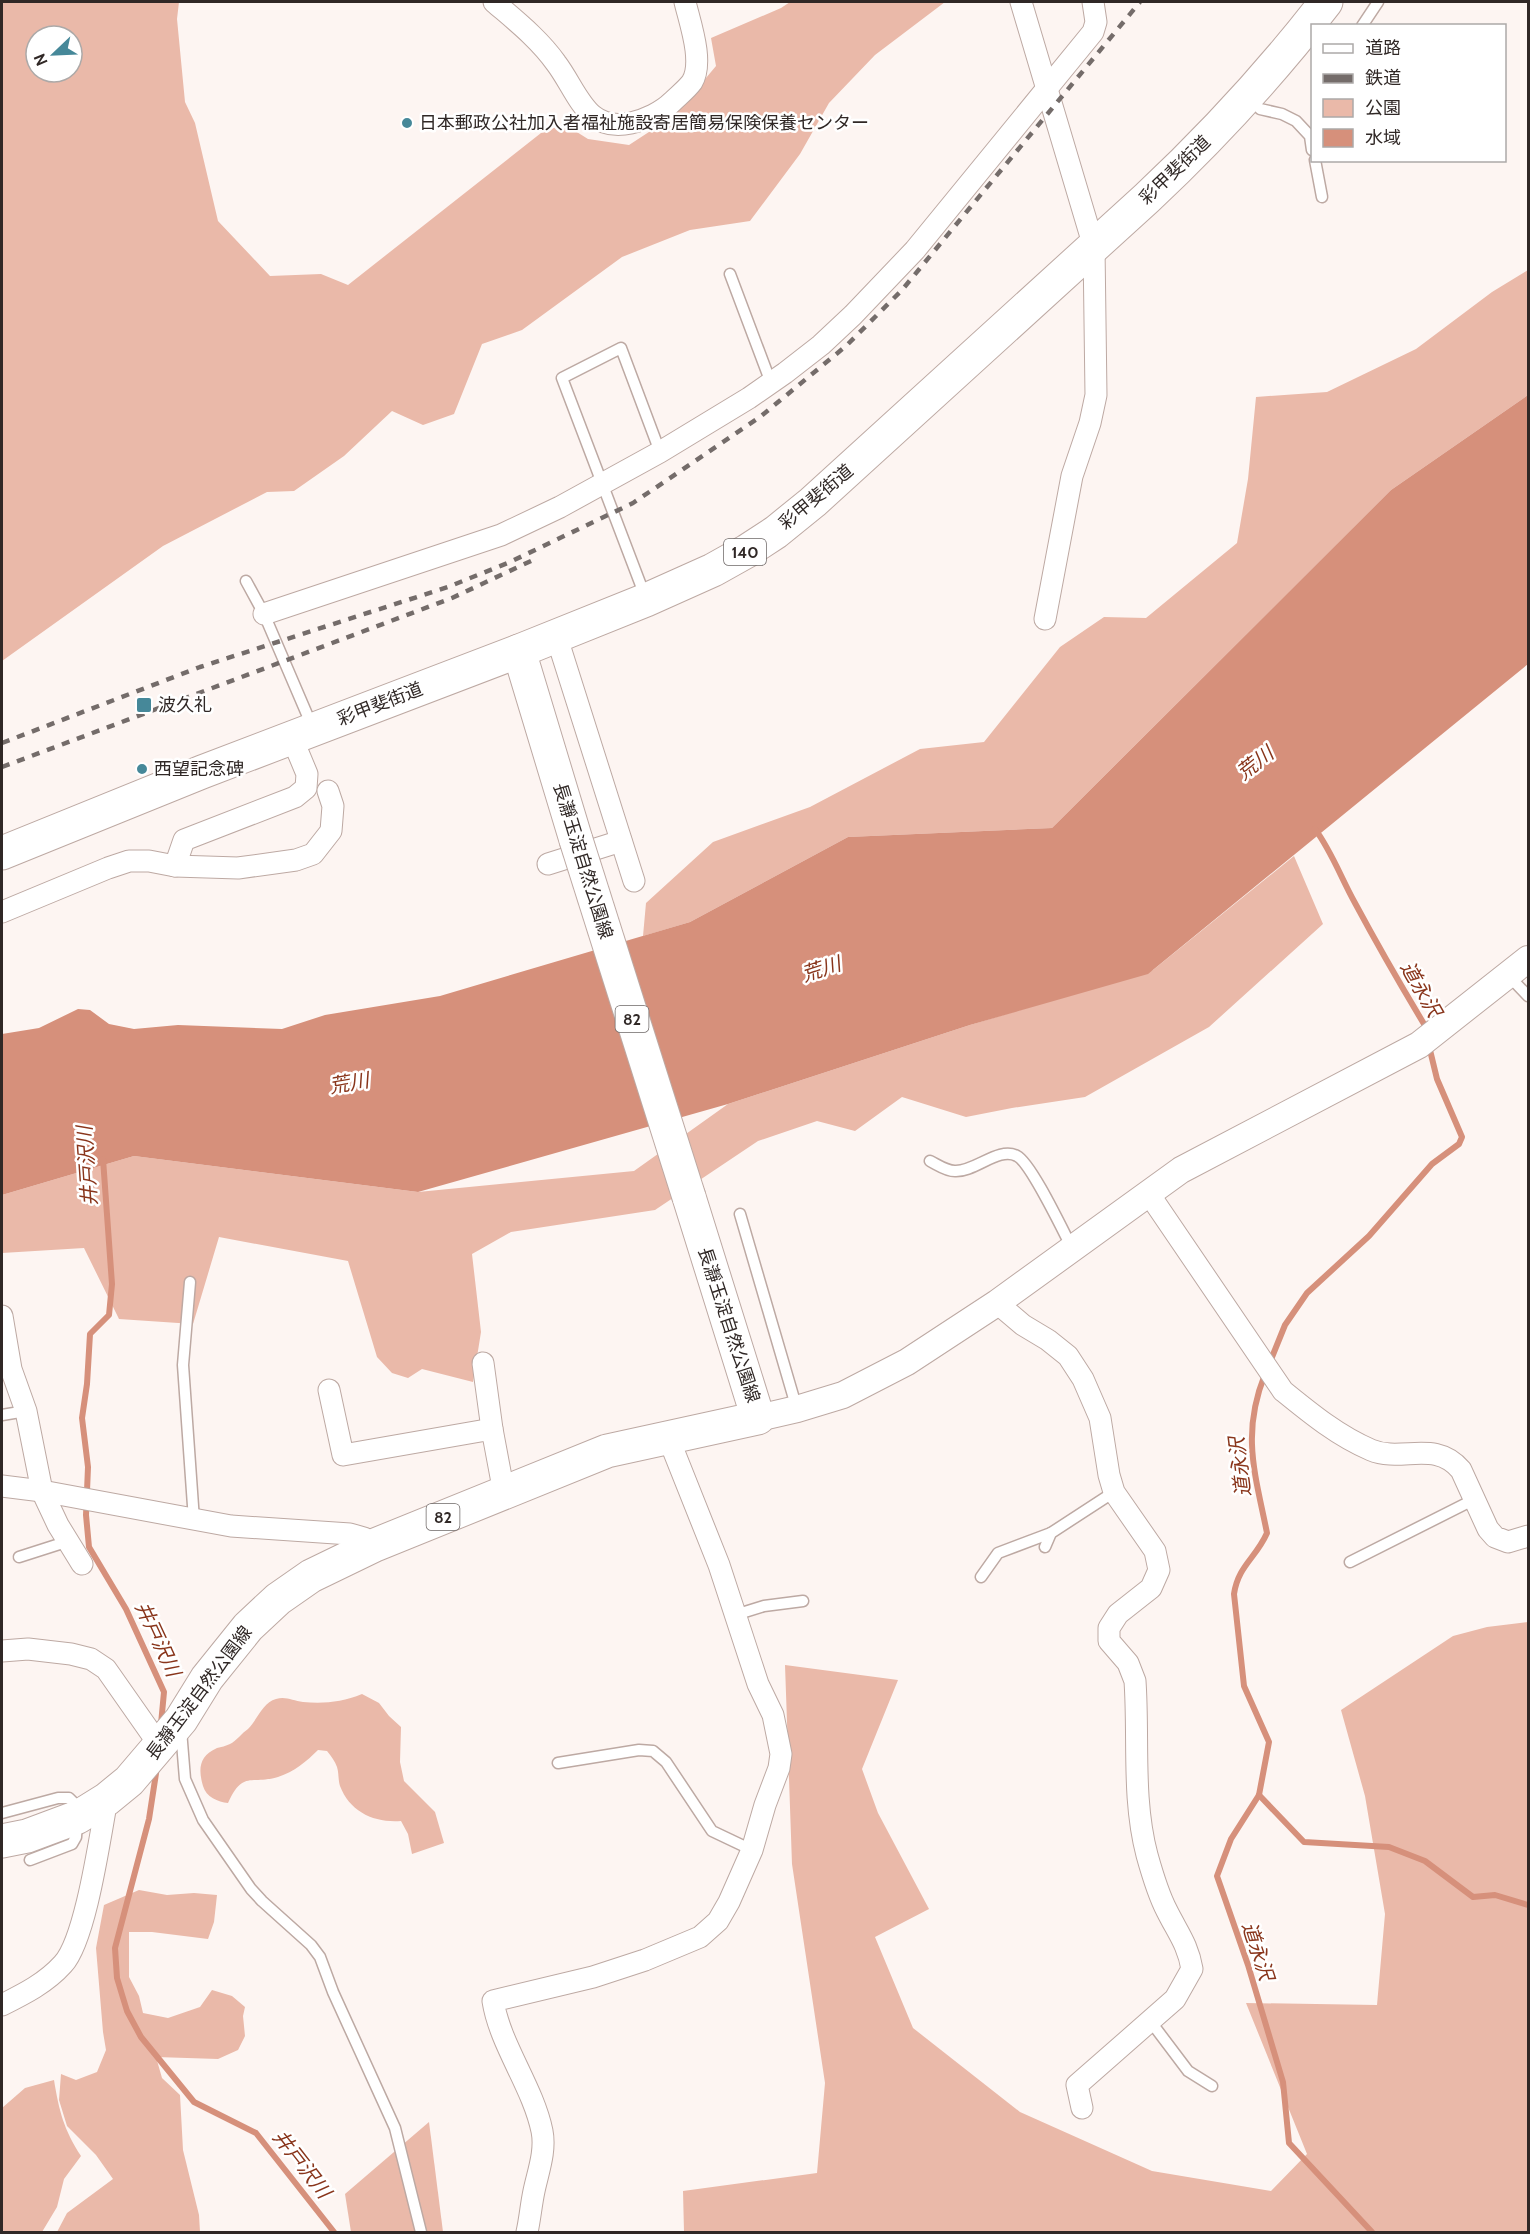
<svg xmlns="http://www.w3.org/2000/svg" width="1530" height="2234" viewBox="0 0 1530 2234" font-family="Cabin,'Noto Sans JP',sans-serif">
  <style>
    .green { fill: #eab9a9; fill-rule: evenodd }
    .water { fill: #d6907b }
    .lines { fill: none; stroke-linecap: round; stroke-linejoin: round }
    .stream { stroke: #d6907b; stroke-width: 6 }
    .service-casing { stroke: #bda9a3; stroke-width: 13 }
    .minor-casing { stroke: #bda9a3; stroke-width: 23 }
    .tertiary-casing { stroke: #bda9a3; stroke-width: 28 }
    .primary-casing { stroke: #bda9a3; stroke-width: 35 }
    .trunk-casing { stroke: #bda9a3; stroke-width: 35 }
    .service { stroke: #fff; stroke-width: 10 }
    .minor { stroke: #fff; stroke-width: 21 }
    .tertiary { stroke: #fff; stroke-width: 26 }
    .primary { stroke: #fff; stroke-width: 33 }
    .trunk { stroke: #fff; stroke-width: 33 }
    .rail { stroke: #746c6a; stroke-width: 4.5; stroke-dasharray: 8 8; stroke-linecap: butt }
    .primary-bridge-casing { stroke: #bda9a3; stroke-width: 35; stroke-linecap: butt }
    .primary-bridge { stroke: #fff; stroke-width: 33 }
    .poi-dot { fill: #468899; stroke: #fff; stroke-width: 2 }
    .labels { text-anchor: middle; stroke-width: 5; stroke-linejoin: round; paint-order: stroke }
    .shield { fill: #fff; stroke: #6e6867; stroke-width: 1.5 }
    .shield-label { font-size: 16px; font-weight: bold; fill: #302826 }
    .poi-label { font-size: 18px; fill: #302826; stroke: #fff; text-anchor: start }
    .street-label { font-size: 18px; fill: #302826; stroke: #fff }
    .water-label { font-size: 20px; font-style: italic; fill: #89351b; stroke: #fff }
  </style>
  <rect width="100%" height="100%" fill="#fdf5f2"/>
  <g class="green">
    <path d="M2,2H179L177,19L185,102L195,123L218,221L270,276L321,274L348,285L541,133L564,124L588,139L629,145L675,115L716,66L711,38L781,8L790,2H945L875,55L829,103L800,154L750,221L690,230L622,257L522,330L482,344L454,414L423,425L392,411L344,456L294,491L267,492L163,546L2,661ZM36,36H72V72H36Z"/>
    <path d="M1528,270V395L1391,490L1052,828L848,837L690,922L643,936L646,903L713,842L810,807L920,749L984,742L1060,647L1104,617L1146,618L1237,543L1248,479L1256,397L1327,392L1416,349L1492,292Z"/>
    <path d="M1294,856L1323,924L1209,1027L1085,1097L1012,1108L966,1117L902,1097L855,1131L817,1121L758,1141L655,1210L511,1232L472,1254L481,1332L473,1382L422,1369L408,1378L392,1373L377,1357L348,1261L219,1237L193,1324L119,1319L84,1248L2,1253V1195L134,1156L418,1192L634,1171L728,1104L970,1025L1153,970Z"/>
    <path d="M1528,1622V2232H684L683,2191L817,2173L825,2083L792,1864L785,1665L898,1680L862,1769L878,1813L929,1909L875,1937L913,2028L1020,2112L1152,2171L1271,2191L1307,2154L1246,2003L1377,2005L1385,1914L1365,1796L1341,1710L1453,1636L1487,1627Z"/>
    <path d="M362,1694L379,1703L389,1716L401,1727L400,1762L404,1781L435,1812L444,1843L412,1854L408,1834L401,1821C374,1823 350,1812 340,1786C338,1780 339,1773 337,1767C335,1761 331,1756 327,1751L318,1750C307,1761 294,1772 278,1777C250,1785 243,1770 228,1803C218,1802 206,1797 203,1786C198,1769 199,1756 217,1748C221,1747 226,1746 230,1744C236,1741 242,1733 248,1729C257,1720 263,1702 276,1699C286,1696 293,1701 303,1702C324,1704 342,1702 362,1694Z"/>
    <path d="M139,1890L167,1895L194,1893L217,1895L214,1922L208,1939L152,1932H129V1977L139,1996L143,2013L168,2018L200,2007L212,1990L232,1996L245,2007L243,2016L245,2036L238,2050L218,2059L156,2057L162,2078L180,2095L183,2150L199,2215L200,2232H57L67,2213L113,2179L96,2155L67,2126L59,2100L61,2074L76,2080L97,2072L106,2050L103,2032L96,1948L104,1905Z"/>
    <path d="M54,2080C59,2111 64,2130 81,2156L64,2179L57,2207L42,2232H2V2108L25,2088Z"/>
    <path d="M429,2122L443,2232H351L345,2194Z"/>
  </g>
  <path class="water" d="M1528,395V664L1148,974L970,1025L728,1104L418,1192L134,1156L2,1195V1034L39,1028L78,1009L90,1010L109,1024L134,1029L178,1025L282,1029L325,1015L440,996L690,922L848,837L1052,828L1391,490Z"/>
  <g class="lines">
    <g class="stream">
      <path d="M1315,829C1332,852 1341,878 1355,903C1377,944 1400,984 1424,1024L1426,1030"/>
      <path d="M103,1159L112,1284L109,1315L90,1334L87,1384L82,1418L88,1467L86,1515L89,1547L126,1609L164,1692L161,1724"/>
      <path d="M1270,1362L1285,1325L1307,1293L1369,1236L1432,1164L1459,1144L1462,1137L1437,1079L1429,1046"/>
      <path d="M1265,1374C1241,1434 1255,1473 1267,1533C1256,1558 1238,1566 1234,1594L1244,1686L1269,1742L1259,1795L1231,1839L1217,1876L1248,1965L1283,2082L1289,2143L1372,2232"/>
      <path d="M157,1767L149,1819L115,1948L117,1978L127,2011L141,2037L194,2102L256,2133L334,2232"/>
      <path d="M1259,1795L1304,1842L1389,1847L1425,1861L1473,1897L1495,1895L1528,1905"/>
    </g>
    <defs>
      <g id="service">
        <path d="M1362,26L1378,2"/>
        <path d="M1251,99L1260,109L1282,114L1296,121L1310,136L1312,150"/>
        <path d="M1315,160L1322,197"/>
        <path d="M730,274L771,383"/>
        <path d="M246,581L264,614L312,726"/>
        <path d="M645,596L562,378L621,348L660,452"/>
        <path d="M1508,975L1528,996"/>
        <path d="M930,1161C938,1165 946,1171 955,1171C975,1172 999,1146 1017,1156C1031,1163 1063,1231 1072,1248"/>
        <path d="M740,1214L797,1409"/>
        <path d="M190,1282L183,1365L194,1520"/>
        <path d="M2,1415L26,1411"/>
        <path d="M1045,1547L1051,1533L1114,1492"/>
        <path d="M19,1557L69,1541"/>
        <path d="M1350,1562L1475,1499"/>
        <path d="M981,1577L998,1553L1051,1533"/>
        <path d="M735,1615L764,1606L803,1601"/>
        <path d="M181,1730L185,1779L203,1820L251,1889L262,1901L311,1945L320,1957L333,1992L395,2128L421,2232"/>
        <path d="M558,1763L639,1750L653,1751L666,1762L712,1831L752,1850"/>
        <path d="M2,1813L58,1798H69L81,1810"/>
        <path d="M30,1860L72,1844L76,1837L77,1823"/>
        <path d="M1151,2022L1188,2071L1212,2086"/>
      </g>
      <g id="minor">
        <path d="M494,2C516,21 539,39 556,63C578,92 586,133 631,123C645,120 662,112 672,102C678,96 687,89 692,82C704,62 690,23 685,2"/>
        <path d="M1021,2L1094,247L1096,395L1090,423L1072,476L1045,619"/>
        <path d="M264,614L501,535L560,507L660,452L749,398L785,373L821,345L853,315L915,250L1093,32L1096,22L1093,2"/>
        <path d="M556,635L634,881"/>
        <path d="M548,864L621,841"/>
        <path d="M175,866L238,868L296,860L313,854L331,831L333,806L328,791"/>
        <path d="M2,912L108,868L129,861H149L175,866L184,840L295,797L306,788L307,774L292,738"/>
        <path d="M1149,1194L1283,1391C1310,1413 1338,1436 1371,1450C1402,1463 1435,1439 1461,1470L1488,1529L1495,1537L1508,1542L1528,1536"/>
        <path d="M997,1303L1023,1325L1048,1340L1068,1356L1083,1379L1100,1418L1109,1475L1114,1492L1155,1551L1159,1570L1151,1588L1118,1614L1109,1628V1641L1128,1663L1135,1681C1139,1739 1132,1798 1147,1855C1152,1873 1158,1894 1167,1911C1178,1933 1188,1945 1192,1969L1175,1999L1077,2085L1082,2108"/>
        <path d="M2,1316L11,1369L26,1411L42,1491L58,1525L82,1564"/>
        <path d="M483,1363L492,1429"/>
        <path d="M329,1390L343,1455L492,1429L504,1493"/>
        <path d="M2,1486L42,1491L231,1526L350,1534L364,1538L375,1545"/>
        <path d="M2,1651L28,1649L71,1654L91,1659L106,1669L160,1746"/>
        <path d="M2,2005C24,1994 46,1983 63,1964C86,1939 100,1836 107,1799"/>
        <path d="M527,2232C530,2219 531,2205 534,2191C538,2172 546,2151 542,2131C533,2087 500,2045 493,2001L593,1977L645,1960L700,1937L718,1921L729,1902L752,1850L765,1805L779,1768L781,1754L773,1715L758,1684L719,1565L668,1437"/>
      </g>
      <path id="tertiary" d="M758,1418L797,1409L843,1395L907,1362L997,1303L1181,1170L1419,1045L1528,959"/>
      <g id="primary">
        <path d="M519,651L576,840"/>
        <path d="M2,1841L27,1836L78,1817L107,1799L129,1781L181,1720L207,1678L248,1627L278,1599L311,1576L375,1545L607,1451L758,1418L689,1197"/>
      </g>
      <path id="trunk" d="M2,853L202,772L519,651L646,600L713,570L747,551L776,532L813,502L1147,198C1212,137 1272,72 1326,2"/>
    </defs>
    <use href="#service" class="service-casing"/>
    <use href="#minor" class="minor-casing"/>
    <use href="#tertiary" class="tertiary-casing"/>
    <use href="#primary" class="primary-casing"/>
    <use href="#trunk" class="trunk-casing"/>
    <use href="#service" class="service"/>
    <use href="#minor" class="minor"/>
    <use href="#tertiary" class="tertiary"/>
    <use href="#primary" class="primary"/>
    <use href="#trunk" class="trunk"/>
    <g class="rail">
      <path d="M2,743L200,667L448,587L510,562L633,503L760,417L846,346L902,290L1140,2"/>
      <path d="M2,767L452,598L533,560"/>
    </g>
    <defs>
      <path id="primary-bridge" d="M576,840L689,1197"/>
    </defs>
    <use href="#primary-bridge" class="primary-bridge-casing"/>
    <use href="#primary-bridge" class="primary-bridge"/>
  </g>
  <g class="poi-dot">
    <circle cx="407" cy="123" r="6"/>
    <rect x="136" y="697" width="16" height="16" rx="3"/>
    <circle cx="142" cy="769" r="6"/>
  </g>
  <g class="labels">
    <g class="shield">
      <rect x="724" y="539" width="42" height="26" rx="4.5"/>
      <rect x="615.5" y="1006" width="33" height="26" rx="4.5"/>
      <rect x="426.5" y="1504" width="33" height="26" rx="4.5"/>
    </g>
    <g class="shield-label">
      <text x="745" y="558">140</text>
      <text x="632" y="1025">82</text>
      <text x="443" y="1523">82</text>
    </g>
    <g class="poi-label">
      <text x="419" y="129">日本郵政公社加入者福祉施設寄居簡易保険保養センター</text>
      <text x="158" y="711">波久礼</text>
      <text x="154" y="775">西望記念碑</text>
    </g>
    <g class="street-label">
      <text transform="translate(1175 170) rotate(-44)" y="6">彩甲斐街道</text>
      <text transform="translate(816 497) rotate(-40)" y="6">彩甲斐街道</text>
      <text transform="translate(380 704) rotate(-21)" y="6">彩甲斐街道</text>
      <text transform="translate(583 861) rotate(73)" y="6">長瀞玉淀自然公園線</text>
      <text transform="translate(729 1325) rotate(72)" y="6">長瀞玉淀自然公園線</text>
      <text transform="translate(199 1693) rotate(-53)" y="6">長瀞玉淀自然公園線</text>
    </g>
    <g class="water-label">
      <text transform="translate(1255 763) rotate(-38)" y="7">荒川</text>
      <text transform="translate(821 969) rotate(-18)" y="7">荒川</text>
      <text transform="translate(1421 989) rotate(60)" y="7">道永沢</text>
      <text transform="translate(349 1083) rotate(-10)" y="7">荒川</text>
      <text transform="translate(87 1166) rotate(-94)" y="7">井戸沢川</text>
      <text transform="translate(1240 1467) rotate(-97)" y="7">道永沢</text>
      <text transform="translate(158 1639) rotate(65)" y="7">井戸沢川</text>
      <text transform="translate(1258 1951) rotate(72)" y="7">道永沢</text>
      <text transform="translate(302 2164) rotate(52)" y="7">井戸沢川</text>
    </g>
  </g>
  <rect width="1530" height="2234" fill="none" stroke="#302826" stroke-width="6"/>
  <rect x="1311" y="24" width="195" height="138" fill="#ffffff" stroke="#aca9a8" stroke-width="1.5"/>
  <rect x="1323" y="44" width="30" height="9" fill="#ffffff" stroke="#aca9a8" stroke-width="1.5"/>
  <text x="1365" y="54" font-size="18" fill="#302826">道路</text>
  <rect x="1323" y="74" width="30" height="9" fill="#746c6a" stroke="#aca9a8" stroke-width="1.5"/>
  <text x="1365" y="84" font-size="18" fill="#302826">鉄道</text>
  <rect x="1323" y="99" width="30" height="18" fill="#eab9a9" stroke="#aca9a8" stroke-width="1.5"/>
  <text x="1365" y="114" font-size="18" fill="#302826">公園</text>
  <rect x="1323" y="129" width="30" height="18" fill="#d6907b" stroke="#aca9a8" stroke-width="1.5"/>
  <text x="1365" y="144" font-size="18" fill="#302826">水域</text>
  <g transform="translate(54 54) rotate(247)"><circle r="28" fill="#ffffff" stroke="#aca9a8" stroke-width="1.5"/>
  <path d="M0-4.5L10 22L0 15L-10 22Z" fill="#468899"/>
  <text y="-9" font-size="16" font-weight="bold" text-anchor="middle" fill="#302826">N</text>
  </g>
</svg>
